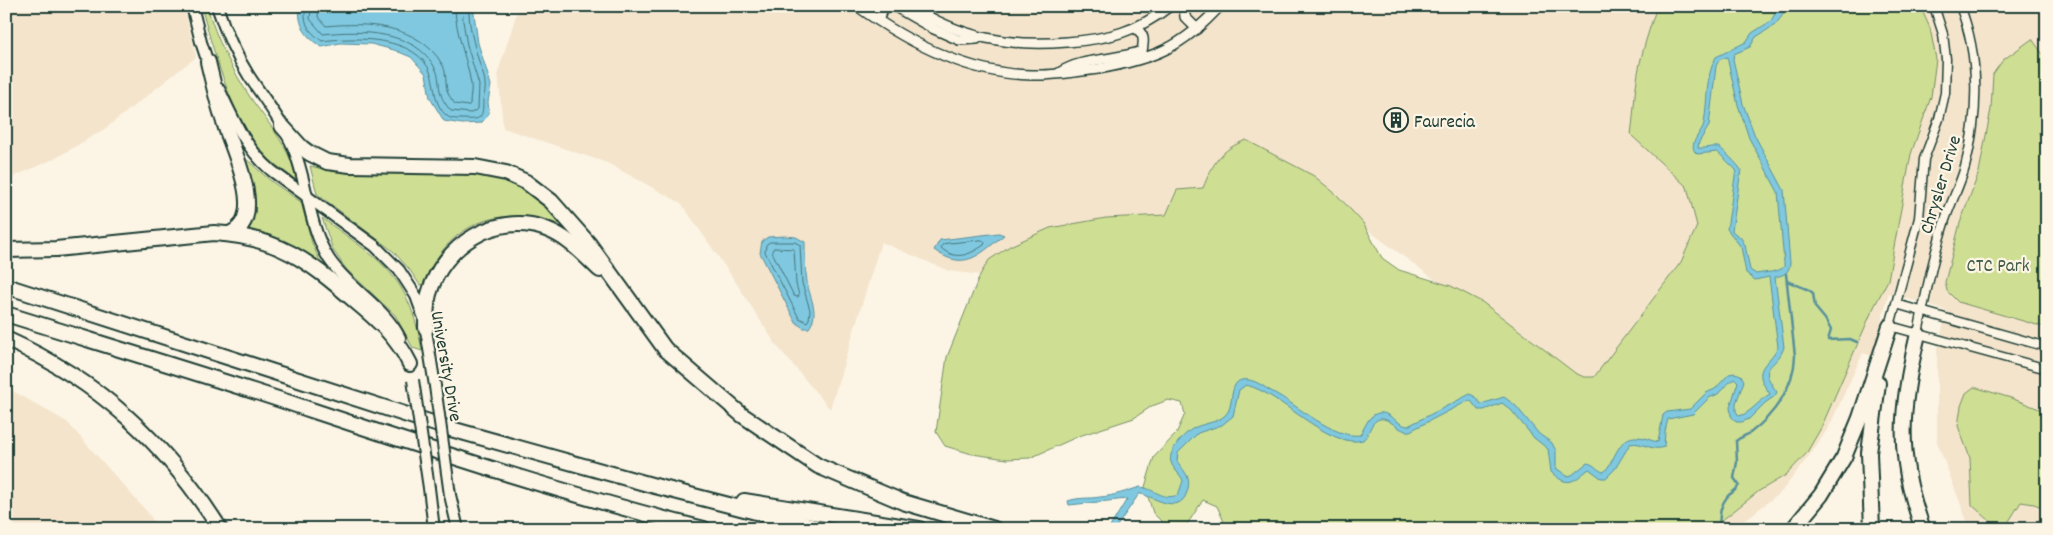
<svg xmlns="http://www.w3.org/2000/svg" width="2053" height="535" viewBox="0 0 2053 535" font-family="Dekko,sans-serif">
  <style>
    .built { fill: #f4e4cc }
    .green { fill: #cedf94; stroke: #768e64 }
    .water { fill: #7fc8e0; stroke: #59909b; fill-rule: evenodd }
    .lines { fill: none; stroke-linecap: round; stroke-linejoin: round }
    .shore { stroke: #457579; stroke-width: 1 }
    .stream { stroke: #59909b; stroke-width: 2.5 }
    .minor-casing { stroke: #1f3d34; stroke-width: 11 }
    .tertiary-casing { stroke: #1f3d34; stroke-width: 12 }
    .secondary-casing { stroke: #1f3d34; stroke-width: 14 }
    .motorway-casing { stroke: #1f3d34; stroke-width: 18 }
    .minor { stroke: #fcf5e5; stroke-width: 8 }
    .tertiary { stroke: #fcf5e5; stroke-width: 9 }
    .secondary { stroke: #fcf5e5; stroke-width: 10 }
    .motorway { stroke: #fcf5e5; stroke-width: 14 }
    .secondary-bridge-casing { stroke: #1f3d34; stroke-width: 14; stroke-linecap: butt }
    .secondary-bridge { stroke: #fcf5e5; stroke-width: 10 }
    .labels { text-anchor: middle; stroke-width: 4.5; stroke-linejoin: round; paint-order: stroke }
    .poi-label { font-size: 19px; fill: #1f3d34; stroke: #fcf5e5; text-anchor: start }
    .street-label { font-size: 19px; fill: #1f3d34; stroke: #fcf5e5 }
    .park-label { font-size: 19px; fill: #425d47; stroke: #fcf5e5 }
  </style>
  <rect width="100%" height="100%" fill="#fcf5e5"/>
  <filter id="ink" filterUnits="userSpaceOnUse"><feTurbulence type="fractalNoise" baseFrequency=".02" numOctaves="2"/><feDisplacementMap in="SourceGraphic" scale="10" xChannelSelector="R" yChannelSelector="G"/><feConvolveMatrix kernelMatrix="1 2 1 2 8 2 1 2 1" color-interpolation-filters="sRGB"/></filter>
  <g filter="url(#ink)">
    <g class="built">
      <path d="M6,6H184L196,57L106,128L56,158L6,180Z"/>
      <path d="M519,6H2047V529H1970L1937,442V349L1947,311L1889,293L1872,356L1863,353L1830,425L1815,448L1782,491L1734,529H1625L1588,393L1246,140L1210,170L1203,188L1177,190L1167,215L1106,218L989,260L980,275L949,271L881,242L830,409L776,345L735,281L681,203L607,163L503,128L498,72Z"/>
      <path d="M6,387L67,422L148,513L159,529H6Z"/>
    </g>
    <g class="green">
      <path d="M201,6H207C216,39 232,69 250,97C267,122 292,149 296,180C283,170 269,161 258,148C232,115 212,47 201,6Z"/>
      <path d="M1657,6H1920L1930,28L1936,59L1931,97L1911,154L1888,280L1872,311L1821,428L1806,454L1786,475L1759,491L1711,529H1245L1225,524L1217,506L1203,500L1186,526H1166L1153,513L1145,487L1154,457L1176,434L1185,414L1182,403L1168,400L1152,406L1134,418L1079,436L1030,458L1007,459L972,454L945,446L936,432L947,357L980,275L989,260L1010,246L1050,228L1106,218L1166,215L1177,190L1203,188C1213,163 1220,150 1246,140L1314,176L1337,195L1363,223L1382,258L1399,270L1451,286L1482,302L1575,373L1584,377H1594L1681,262L1697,226L1687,187L1631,135C1634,114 1634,94 1638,73C1642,50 1650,28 1657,6Z"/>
      <path d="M2032,39L2047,60V104L2039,133L2047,148V328L1958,302L1947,291L1945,282L1960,223L1979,172L1991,109L1993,74L2003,60Z"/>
      <path d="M245,158L271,181L301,202L312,243L320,261L276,239L249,231L252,215L251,187Z"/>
      <path d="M310,166L337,172L464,173L494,177L513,184L531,194L561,221L558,224C497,203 448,224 423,284L420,285L409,269L393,251L317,194Z"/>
      <path d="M322,218C381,261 409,274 422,351L413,348L395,315L346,269L333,250Z"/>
      <path d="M1974,387L2011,398L2047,412V509L2034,504L2021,502L2004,529L1990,521L1972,505L1970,458L1958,426L1961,406L1966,393Z"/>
    </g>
    <g class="water">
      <path d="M300,6H473L478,43L491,85L488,102L489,111L487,117L481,123L462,124L444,121L430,98L426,74L411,57L394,50L371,44L340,43L322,47C306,38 297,24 300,6Z"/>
      <path d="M1779,6H1786L1782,16L1775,25L1756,37L1750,47L1734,54L1733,59L1743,104L1755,136L1784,190L1790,263C1789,273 1785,275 1775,277L1784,347C1777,370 1755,363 1777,392L1775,396L1765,403L1749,419L1742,422H1736L1731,416L1730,407L1738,382L1735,379L1729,382L1718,394L1709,398L1693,414L1668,419L1665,431L1664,447C1652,452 1642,441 1630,444L1615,469L1606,478H1601L1589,469C1573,482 1568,488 1551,472L1548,449L1534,438L1511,410L1502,403L1484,410H1478L1471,401L1466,402L1410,431C1398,433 1388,414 1377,420C1370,424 1369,435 1363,440C1329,450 1281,393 1246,385L1239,390L1233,416L1222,425L1198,433L1178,453L1177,461C1185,473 1192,477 1187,492C1179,518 1149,493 1139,494L1115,529L1110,527L1127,499L1069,505L1068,501C1079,497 1089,499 1100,497C1114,496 1127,491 1140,487C1154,488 1162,501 1178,495L1183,481C1181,474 1173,470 1171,462C1167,451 1186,431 1196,427C1205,423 1221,422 1227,413C1235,403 1227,376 1249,380C1259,382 1265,388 1273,392C1296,404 1334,439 1360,435C1364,429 1366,422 1371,417C1386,404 1395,425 1408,426L1470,394L1474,396L1481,404L1504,397L1516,406L1539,434L1552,443L1556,451V468L1567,476L1572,475L1587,463C1595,464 1597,471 1604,472C1616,460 1618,435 1638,437C1645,437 1651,441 1658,442L1663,415L1667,412L1690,409L1706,393L1715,389L1729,374L1735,373L1741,375L1744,381L1736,403V411L1739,416C1750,414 1760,399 1770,394C1750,368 1767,367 1778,347L1769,277L1755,280L1746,273L1741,247L1727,229L1736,170C1735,169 1719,153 1717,152L1697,154C1686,144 1702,134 1704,123C1708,100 1705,77 1716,57L1746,42L1752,33L1771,21ZM1727,57L1738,105L1749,138L1778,192L1784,263V267C1777,273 1765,272 1756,274L1750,270L1745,245L1741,238L1732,231L1741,170C1740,167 1721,147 1718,147C1712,146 1704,149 1698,148L1699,142L1709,126L1716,66L1719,60Z"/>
      <path d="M999,233L1004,235C979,255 965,272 934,250L940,240Z"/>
      <path d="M785,236L796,237L805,242C805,255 805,269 807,282C810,299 820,313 809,328H803L795,321L760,253L762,241L768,237Z"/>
    </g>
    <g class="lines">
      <g class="shore">
        <path d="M305,6C304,24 307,30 322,41C353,37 418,35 431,74C436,88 433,104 447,116C451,119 456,119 461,119C482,120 483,119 483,99C484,95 486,89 485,84C485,77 481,69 479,62C474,44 468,25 469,6"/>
        <path d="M311,6L310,19L323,34C359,30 416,30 435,68C440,76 438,86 441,94C442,100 447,106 451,111L471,113L478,109L479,85L467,45L463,21L462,6"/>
        <path d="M319,6L318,17L326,26C365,22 419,24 442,64C447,72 445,81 447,90C448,95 452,100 455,104L468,106L470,104C470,97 472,90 471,84C467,57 455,34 455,6"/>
        <path d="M982,240L985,242L984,245C969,255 956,261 941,248L943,244Z"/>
        <path d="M770,242H795L800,245L802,283L810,310L809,319L807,322L799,318L765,252L766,245Z"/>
        <path d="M774,248L794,249L796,284L799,295L798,297L794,296L772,252Z"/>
      </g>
      <g class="stream">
        <path d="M1787,281L1809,290L1813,293L1815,307L1825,319L1831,330L1828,340L1850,339L1857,342"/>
        <path d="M1719,529C1720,516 1719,507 1727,497C1732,491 1735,493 1739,485L1734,478L1737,462L1736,441C1740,437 1745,436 1750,433C1774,415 1794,387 1795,356L1786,274"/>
      </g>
      <defs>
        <g id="minor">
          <path d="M1934,6L1943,34L1946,59L1945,93L1939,119L1924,159L1919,218L1890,326L2047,369"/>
          <path d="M1896,304L2047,347"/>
          <path d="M1918,334C1925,296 1933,257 1945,220C1951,202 1960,185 1965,167C1979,114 1980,57 1960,6"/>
        </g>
        <g id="tertiary">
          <path d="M857,6C907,42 967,74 1031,75C1053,76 1076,72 1098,69C1153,59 1182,48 1220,6"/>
          <path d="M894,6L934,29L959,40L977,39"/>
          <path d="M911,6C959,38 1010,47 1067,42C1108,39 1137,32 1170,6"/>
          <path d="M1184,6L1185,17L1197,29"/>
          <path d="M878,20L883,9L889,6"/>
          <path d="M1059,73C1083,57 1115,61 1142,51C1144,41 1145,34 1135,28"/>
        </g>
        <g id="secondary">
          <path d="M192,6L201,42L210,69"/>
          <path d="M217,6C225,31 235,54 249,76C264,99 282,121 293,147C308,183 308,226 329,259C349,289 384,306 400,338"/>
          <path d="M219,89C234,120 245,148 272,171L375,246L399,270L416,296L424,318L435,386"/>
          <path d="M429,488L434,529"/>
          <path d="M450,495L458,529"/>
        </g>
        <g id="motorway">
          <path d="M208,62C213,83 218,105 225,125C233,151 268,220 229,234"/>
          <path d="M282,126L301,147L309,153L327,162L350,165L475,167L506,173L526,182L551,201L589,244L665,349L742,415L818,466L903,502L994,529"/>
          <path d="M6,250L56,249L214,233C278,237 309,261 355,301C378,320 397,337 410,364"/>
          <path d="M6,286L451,429L655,486L822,529"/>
          <path d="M6,314C99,343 192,371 284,401C423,447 562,494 704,529"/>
          <path d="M426,328C426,317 426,305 429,294C443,245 496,211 546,229C568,237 583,254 600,270"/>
          <path d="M1918,334C1900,409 1896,456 1923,529"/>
          <path d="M6,339C99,381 166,443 220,529"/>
          <path d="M744,501L919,529"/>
          <path d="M1793,529L1821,495L1844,457L1860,418L1890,326"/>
          <path d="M1872,529L1869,453L1878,383"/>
        </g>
      </defs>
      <use href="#minor" class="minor-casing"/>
      <use href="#tertiary" class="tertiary-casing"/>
      <use href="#secondary" class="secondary-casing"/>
      <use href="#motorway" class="motorway-casing"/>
      <use href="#minor" class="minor"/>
      <use href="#tertiary" class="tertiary"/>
      <use href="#secondary" class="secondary"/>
      <use href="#motorway" class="motorway"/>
      <defs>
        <g id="secondary-bridge">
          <path d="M413,380L429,488"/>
          <path d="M435,386L450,495"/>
        </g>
      </defs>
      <use href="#secondary-bridge" class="secondary-bridge-casing"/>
      <use href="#secondary-bridge" class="secondary-bridge"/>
    </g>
  </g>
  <defs>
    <symbol id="building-ring" viewBox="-11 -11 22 22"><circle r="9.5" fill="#fcf5e5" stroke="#1f3d34" stroke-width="1.5"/><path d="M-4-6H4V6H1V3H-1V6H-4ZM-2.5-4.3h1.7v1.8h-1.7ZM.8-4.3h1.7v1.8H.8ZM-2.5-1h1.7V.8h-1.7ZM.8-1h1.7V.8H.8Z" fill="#1f3d34"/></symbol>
  </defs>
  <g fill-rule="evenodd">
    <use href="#building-ring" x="1382" y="106" width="28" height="28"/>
  </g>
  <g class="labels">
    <g class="poi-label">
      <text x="1414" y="127">Faurecia</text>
    </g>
    <g class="street-label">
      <text transform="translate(1939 184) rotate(-73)" y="7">Chrysler Drive</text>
      <text transform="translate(448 366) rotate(80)" y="7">University Drive</text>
    </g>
    <g class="park-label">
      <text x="1998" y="271">CTC Park</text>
    </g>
  </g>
  <rect width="2053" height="535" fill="none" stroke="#fcf5e5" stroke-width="25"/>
  <rect x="12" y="12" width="2028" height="510" fill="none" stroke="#1f3d34" stroke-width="2" filter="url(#ink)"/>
</svg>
